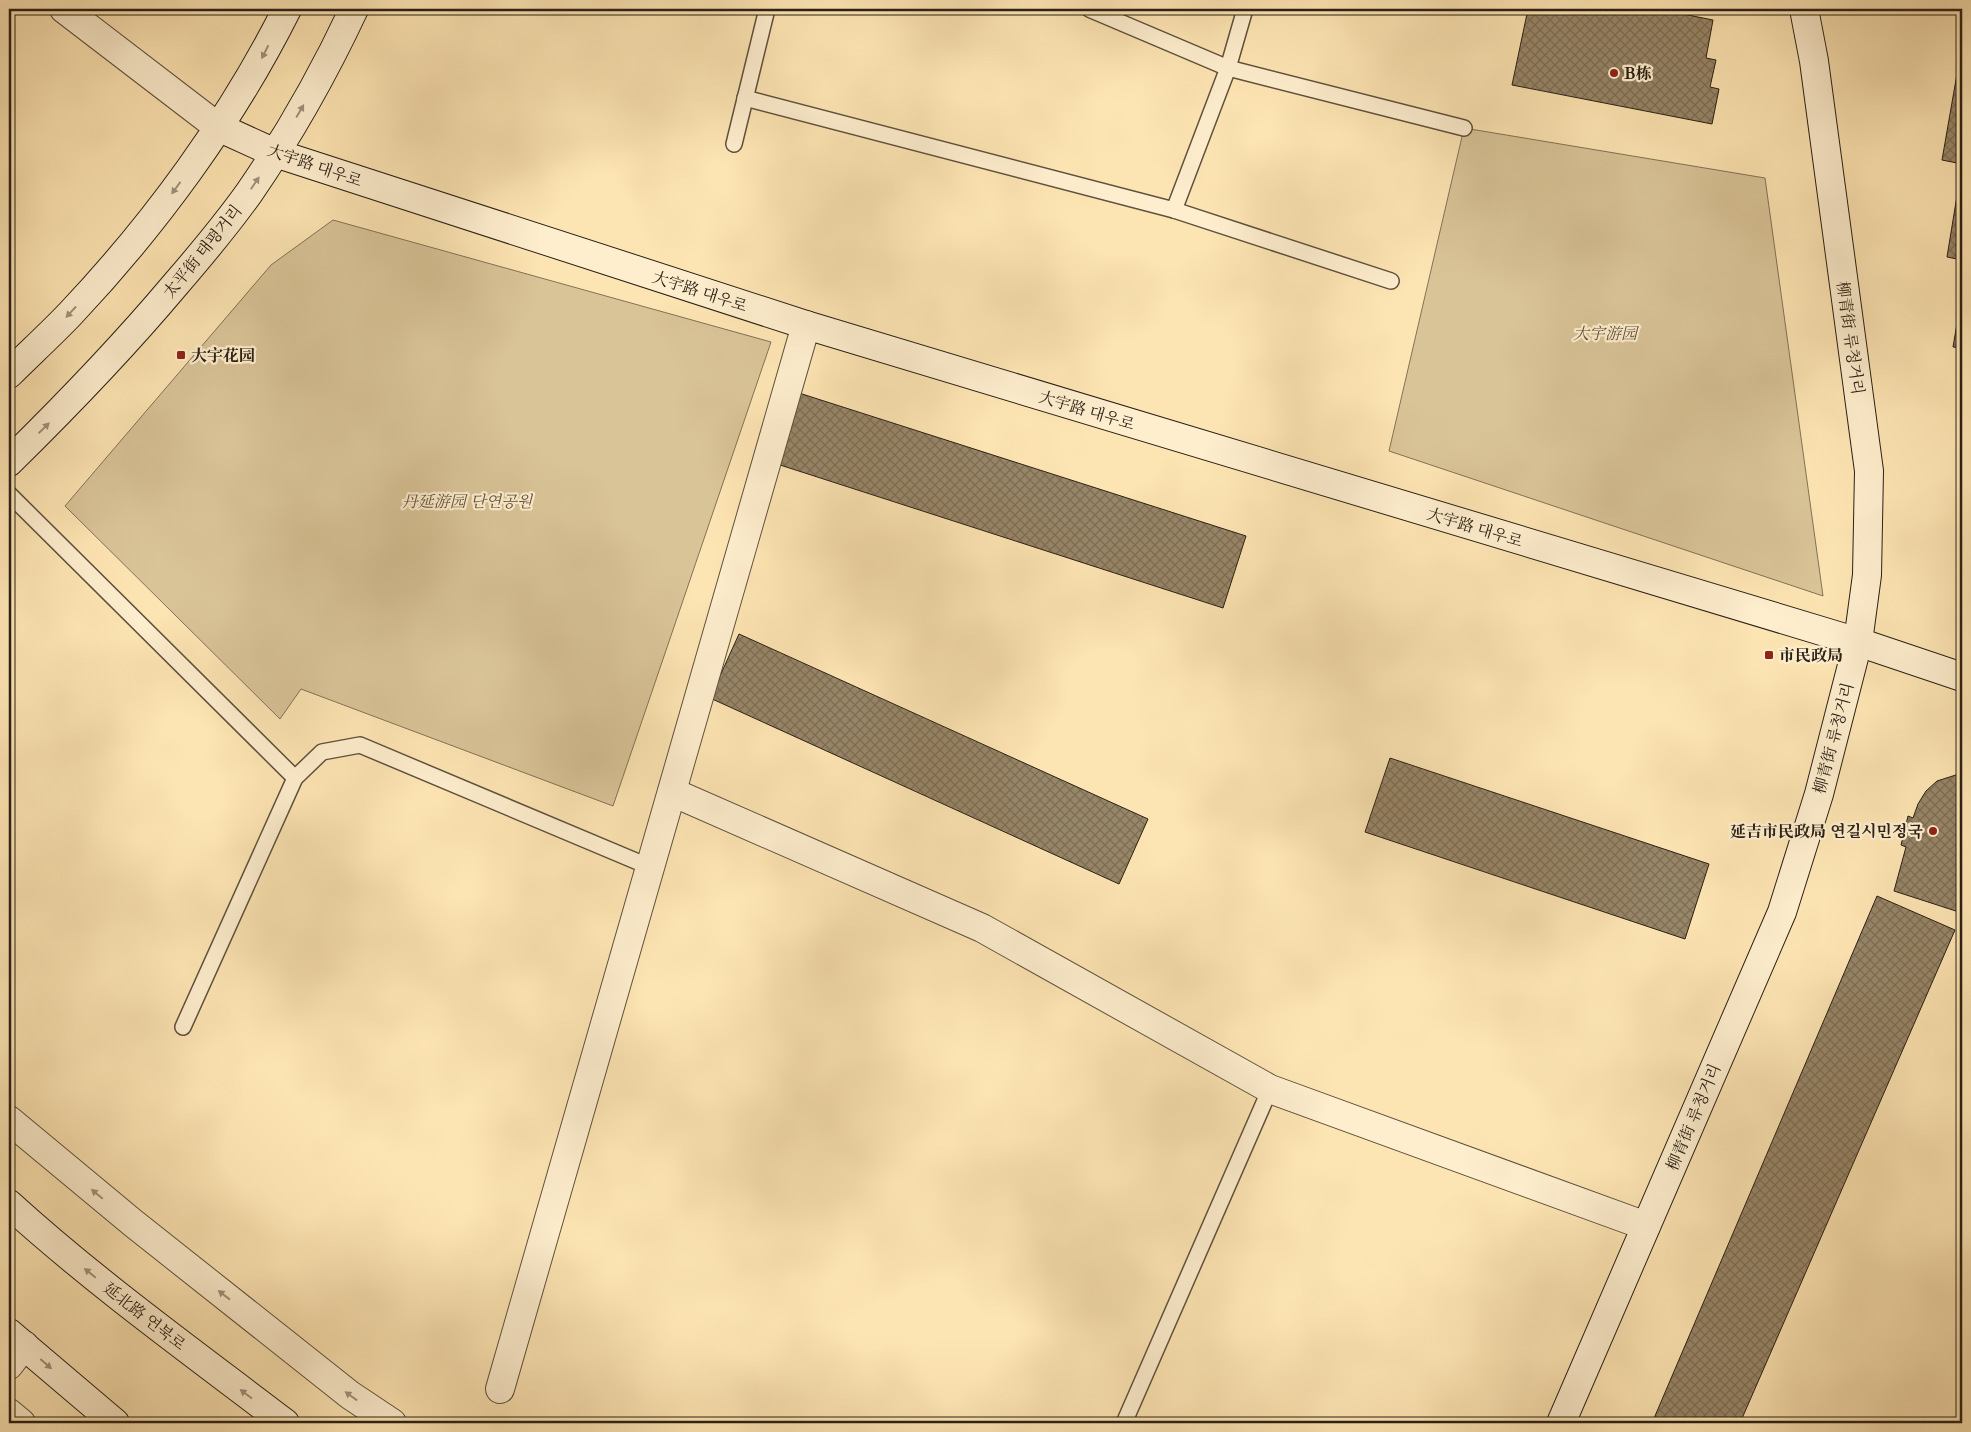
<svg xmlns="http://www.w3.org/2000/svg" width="1971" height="1432" viewBox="0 0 1971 1432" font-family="Cardo,'Noto Serif SC','Noto Serif KR',serif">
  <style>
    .park { fill: #d9c498; stroke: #827257 }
    .building { fill: url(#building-cross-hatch); stroke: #2a2016 }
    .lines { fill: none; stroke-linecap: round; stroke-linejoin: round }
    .lane-casing { stroke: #5f513d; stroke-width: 18 }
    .street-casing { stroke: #5f513d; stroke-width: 30 }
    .secondary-casing { stroke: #2a2016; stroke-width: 30 }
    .lane { stroke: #feeece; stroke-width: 15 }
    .street { stroke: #feeece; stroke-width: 28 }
    .secondary { stroke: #feeece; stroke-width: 28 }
    .oneway { fill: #9f917b }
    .poi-dot { fill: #8f2418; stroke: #feeece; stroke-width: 2 }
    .labels { text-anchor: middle; stroke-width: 4.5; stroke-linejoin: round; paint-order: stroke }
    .poi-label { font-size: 16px; font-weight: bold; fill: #2a2016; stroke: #feeece; text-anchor: start }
    .street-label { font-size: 16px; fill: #2a2016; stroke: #feeece }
    .park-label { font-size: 16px; font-style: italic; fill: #5f513d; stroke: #feeece }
  </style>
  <defs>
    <pattern id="building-cross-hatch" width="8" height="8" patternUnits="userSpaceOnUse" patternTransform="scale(1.25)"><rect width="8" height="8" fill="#988668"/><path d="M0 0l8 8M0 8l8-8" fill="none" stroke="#7c6d55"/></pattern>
  </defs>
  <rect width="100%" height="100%" fill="#fde5b3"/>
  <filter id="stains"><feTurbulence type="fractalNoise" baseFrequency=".004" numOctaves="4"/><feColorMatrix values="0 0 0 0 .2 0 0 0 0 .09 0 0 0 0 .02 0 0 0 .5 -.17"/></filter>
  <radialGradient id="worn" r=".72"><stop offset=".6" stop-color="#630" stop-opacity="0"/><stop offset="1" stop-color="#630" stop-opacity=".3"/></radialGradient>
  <g class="park">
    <path d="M1464,128L1765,178L1823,596L1389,451Z"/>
    <path d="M333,220L771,342L613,806L301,689L280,719L65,506L271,265Z"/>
  </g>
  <g class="building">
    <path d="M1528,9H1658L1713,20L1706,58L1716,60L1710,87L1719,89L1712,124L1512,85Z"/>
    <path d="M1962,45V164L1942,160Z"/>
    <path d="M1962,165V260L1947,257Z"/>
    <path d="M1962,294V348L1953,347Z"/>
    <path d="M799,393L1246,536L1223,608L777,464Z"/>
    <path d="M739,634L1148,819L1119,884L710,698Z"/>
    <path d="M1390,758L1709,864L1685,939L1365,832Z"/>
    <path d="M1962,773V913L1894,891L1906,847L1901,845L1908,816L1913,818L1918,804L1926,791L1937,781Z"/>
    <path d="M1877,896L1955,930L1740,1423H1652Z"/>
  </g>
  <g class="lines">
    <defs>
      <g id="lane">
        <path d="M1089,9L1228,68L1464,128"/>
        <path d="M745,98L1174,210L1391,281"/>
        <path d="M734,144L767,9"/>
        <path d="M1174,210L1228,68L1245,9"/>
        <path d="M9,494L295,778"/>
        <path d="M183,1027L295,778L322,752L360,745L650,867"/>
        <path d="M1124,1423L1270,1089"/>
      </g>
      <g id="street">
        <path d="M64,9L218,127"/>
        <path d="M672,792L982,928L1270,1089L1646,1226"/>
        <path d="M9,1120L133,1223L350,1395L392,1423"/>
        <path d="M9,1365L24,1345"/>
        <path d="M500,1389L806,325"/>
        <path d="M9,1413L21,1423"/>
      </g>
      <g id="secondary">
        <path d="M218,127L275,153L806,325L1858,642L1962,677"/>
        <path d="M9,374C29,354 51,334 71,313C155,224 232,119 287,9"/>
        <path d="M9,462C67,405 123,347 175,285C201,255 226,225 249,193C289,135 324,73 354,9"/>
        <path d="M9,1204C96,1283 192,1352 285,1423"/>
        <path d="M9,1333L115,1423"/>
        <path d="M1561,1423L1782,912L1819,794L1858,642L1867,575L1869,471L1814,61L1804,9"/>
      </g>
    </defs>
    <use href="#lane" class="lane-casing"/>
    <use href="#street" class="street-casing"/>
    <use href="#secondary" class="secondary-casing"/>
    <use href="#lane" class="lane"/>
    <use href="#street" class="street"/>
    <use href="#secondary" class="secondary"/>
  </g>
  <defs><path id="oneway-solid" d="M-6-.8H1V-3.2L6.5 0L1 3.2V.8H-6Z" transform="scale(1.25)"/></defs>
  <g class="oneway">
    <use href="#oneway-solid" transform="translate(265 52) rotate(117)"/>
    <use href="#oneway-solid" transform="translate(300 111) rotate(-60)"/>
    <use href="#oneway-solid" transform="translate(255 183) rotate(-56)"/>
    <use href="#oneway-solid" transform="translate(176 188) rotate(126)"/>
    <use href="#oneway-solid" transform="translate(71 312) rotate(133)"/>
    <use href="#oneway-solid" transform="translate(44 428) rotate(-44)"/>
    <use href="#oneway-solid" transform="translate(97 1194) rotate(-140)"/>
    <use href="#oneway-solid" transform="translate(90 1273) rotate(-141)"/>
    <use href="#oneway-solid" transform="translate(224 1295) rotate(-142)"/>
    <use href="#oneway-solid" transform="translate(46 1364) rotate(41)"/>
    <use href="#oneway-solid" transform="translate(246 1394) rotate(-143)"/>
    <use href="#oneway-solid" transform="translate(351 1396) rotate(-144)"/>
  </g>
  <g class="poi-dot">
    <circle cx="1614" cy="73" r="5"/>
    <rect x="176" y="350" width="10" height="10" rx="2.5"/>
    <rect x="1764" y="650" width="10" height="10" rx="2.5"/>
    <circle cx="1933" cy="831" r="5"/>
  </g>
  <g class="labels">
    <g class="poi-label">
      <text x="1624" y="79">B栋</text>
      <text x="191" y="361">大宇花园</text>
      <text x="1779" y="661">市民政局</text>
      <text x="1923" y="837" text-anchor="end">延吉市民政局 연길시민정국</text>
    </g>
    <g class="street-label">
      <text transform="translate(315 165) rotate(19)" y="6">大宇路 대우로</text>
      <text transform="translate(202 251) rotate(-51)" y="6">太平街 태평거리</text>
      <text transform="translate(700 291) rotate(18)" y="6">大宇路 대우로</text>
      <text transform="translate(1851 338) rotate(82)" y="6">柳青街 류청거리</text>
      <text transform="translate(1087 410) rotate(17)" y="6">大宇路 대우로</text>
      <text transform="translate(1475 527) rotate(17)" y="6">大宇路 대우로</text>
      <text transform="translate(1833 738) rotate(-75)" y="6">柳青街 류청거리</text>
      <text transform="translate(1693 1117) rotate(-67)" y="6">柳青街 류청거리</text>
      <text transform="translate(145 1316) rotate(38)" y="6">延北路 연북로</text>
    </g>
    <g class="park-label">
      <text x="1605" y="339">大宇游园</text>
      <text x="467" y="507">丹延游园 단연공원</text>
    </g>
  </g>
  <rect width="1971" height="1432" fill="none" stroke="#fde5b3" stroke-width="30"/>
  <rect x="10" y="10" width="1951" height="1412" fill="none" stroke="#2a2016" stroke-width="2.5"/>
  <rect x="15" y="15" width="1941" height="1402" fill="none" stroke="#2a2016"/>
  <rect width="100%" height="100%" filter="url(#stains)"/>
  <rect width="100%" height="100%" fill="url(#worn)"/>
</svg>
